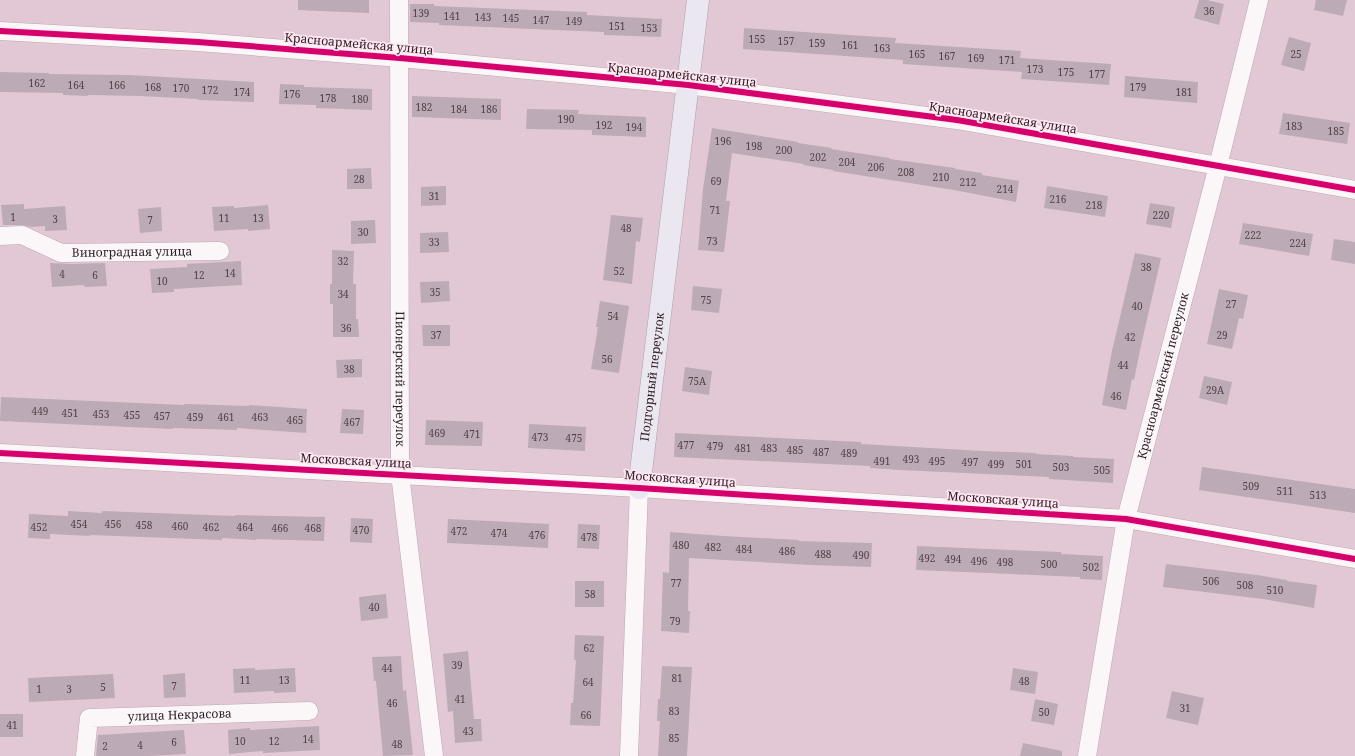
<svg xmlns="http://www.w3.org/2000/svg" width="1355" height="756" viewBox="0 0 1355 756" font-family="'Noto Serif',serif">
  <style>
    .building { fill: #bdaab7 }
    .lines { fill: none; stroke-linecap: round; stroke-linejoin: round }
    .minor-casing { stroke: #bca7b1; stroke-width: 19 }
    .major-casing { stroke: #ae9fb3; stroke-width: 23 }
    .minor { stroke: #fbf7f9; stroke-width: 18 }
    .major { stroke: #ebe7f0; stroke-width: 22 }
    .cycleway-casing { stroke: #ffe6f1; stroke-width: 8 }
    .cycleway { stroke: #d6006c; stroke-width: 6 }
    .labels { text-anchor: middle; stroke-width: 3.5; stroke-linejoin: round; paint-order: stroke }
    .number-label { font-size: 10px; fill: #52404a }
    .street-label { font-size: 12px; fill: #2e1d26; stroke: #ffe6f1 }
  </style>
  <rect width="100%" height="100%" fill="#e2c8d5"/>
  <g class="building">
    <path d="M298,0H369V13L298,10Z"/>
    <path d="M1199,0H1207L1224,4L1219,25L1194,18Z"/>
    <path d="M1316,0H1347L1343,16L1314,10Z"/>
    <path d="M410,4H434V6L587,12V15L662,19L661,37L604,35V32L439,25V23L410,22Z"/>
    <path d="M744,28L896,38L895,43L1021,51L1020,58L1111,64L1109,85L1021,79L1022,72L903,64V60L743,49Z"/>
    <path d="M1289,37L1311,43L1304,71L1281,65Z"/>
    <path d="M0,72L49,73V74L129,75L254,82V102L198,100V99L140,96L88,95V96L63,95V93L0,92Z"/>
    <path d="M1125,76L1198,82L1197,103L1124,97Z"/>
    <path d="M280,84L304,85V87L372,89V110L316,108V105L279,104Z"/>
    <path d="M412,96L501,99V120L412,117Z"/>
    <path d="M527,109L579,110L578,114L646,117V137L592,135V130L526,129Z"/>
    <path d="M1283,113L1350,123L1347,144L1279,134Z"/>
    <path d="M712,128L798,142V143L832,148L831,149L890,158V159L955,168V169L982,173V175L1019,181L1016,202L954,190L833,171V170L803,165L804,164L732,153L726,201H730L724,252L698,250L703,189Z"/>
    <path d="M371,168L372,189H347V169Z"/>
    <path d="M446,186V205L421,206V187Z"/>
    <path d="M1047,186L1108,196L1105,217L1044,208Z"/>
    <path d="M1150,203L1175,207L1171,228L1146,224Z"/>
    <path d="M24,204V209L65,206L67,230L45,231V226L31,227L22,225H3L1,205Z"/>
    <path d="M268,205L270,229L248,231V229L214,231L212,207L234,206V208Z"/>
    <path d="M161,207L162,231L140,233L138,209Z"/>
    <path d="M611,215L643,218L640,242L636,241L632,284L603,280Z"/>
    <path d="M375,220L376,243L351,244V221Z"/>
    <path d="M1243,223L1313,234L1309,256L1239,244Z"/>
    <path d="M448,232L449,252L420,253V233Z"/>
    <path d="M1334,239L1355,242V264L1331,260Z"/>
    <path d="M332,250L354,251L353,284H356V319H358L359,337H333V304H330V284H332Z"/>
    <path d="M1135,253L1161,258L1140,350L1134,380L1132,379L1126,410L1102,405L1112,351Z"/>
    <path d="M241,261L242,285L174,289V292L152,293L150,269L187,267V264Z"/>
    <path d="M50,263L72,264L105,263L107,286L85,287L84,285L52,287Z"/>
    <path d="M449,281L450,301L421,303L420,282Z"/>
    <path d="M693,286L722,289L719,313L691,310Z"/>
    <path d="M1219,289L1248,295L1243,319L1239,318L1232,349L1207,344Z"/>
    <path d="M600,301L629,306L619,373L591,369L598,327H596Z"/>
    <path d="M422,325H450V346H423Z"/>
    <path d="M362,359V377L337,378L336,360Z"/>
    <path d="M685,367L712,371L709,395L682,391Z"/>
    <path d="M1204,376L1232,382L1227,405L1199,398Z"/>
    <path d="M1,397L184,405V404L249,406V405L307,409L306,433L237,428V430L173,428V429L0,421Z"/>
    <path d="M342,409L364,410L363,434L340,433Z"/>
    <path d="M426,420L483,422L482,446L425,445Z"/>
    <path d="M529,424L586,427L585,451L528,448Z"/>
    <path d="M675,433L861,442V444L982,451L1036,453V454L1073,456V457L1114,459L1113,483L1049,479V477L900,470L870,468V466L674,457Z"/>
    <path d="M1202,467L1355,489V513L1199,490Z"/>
    <path d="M68,511L102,513V511L235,516V515L325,517L324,541L256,539V540L222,538V540L90,535V536L50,534V539L28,538L29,514L68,516Z"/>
    <path d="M351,518L373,519L372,543L350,542Z"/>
    <path d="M448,519L549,524L548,548L447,543Z"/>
    <path d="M578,524L600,525L599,549L577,548Z"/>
    <path d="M670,532L724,536L799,540L798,541L872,543L871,567L811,565L689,558L688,611H690L689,633L661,631L663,572L669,573Z"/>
    <path d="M917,546L1061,552V554L1103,556L1102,580L1080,579V577L916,570Z"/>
    <path d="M1166,564L1257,575L1287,580V581L1317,585L1314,608L1263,599L1163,587Z"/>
    <rect x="575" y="581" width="29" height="26"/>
    <path d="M386,594L388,618L361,621L359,597Z"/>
    <path d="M575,635L604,636L600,726L570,725L571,703H573L576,660H574Z"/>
    <path d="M468,651L474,719H481L482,741L455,743L453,711L448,712L443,654Z"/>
    <path d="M401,656L403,691L406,690L413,755L383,756L376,681H374L372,657Z"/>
    <path d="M662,666L692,667L687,756H658L660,721H657L658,699H660Z"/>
    <path d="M255,668V670L295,668L296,692L274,693V691L234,693L233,669Z"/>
    <path d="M1013,668L1038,672L1035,694L1010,690Z"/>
    <path d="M185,673L186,697L164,698L163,675Z"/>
    <path d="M113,674L115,698L29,702L28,678Z"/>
    <path d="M1172,691L1204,698L1198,725L1166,718Z"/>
    <path d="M1035,699L1058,704L1054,725L1031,721Z"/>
    <rect x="0" y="714" width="23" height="23"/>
    <path d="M319,726L320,750L263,753V751L229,754L228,730L250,728V730Z"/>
    <path d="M184,730L186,754L149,756H96L98,735Z"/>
    <path d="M1023,743L1062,751V756H1020Z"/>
  </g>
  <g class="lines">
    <defs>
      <g id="minor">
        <path id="s1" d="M399,0L400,474L434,756"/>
        <path d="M0,31L198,42L400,58L688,85L957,120L1355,190"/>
        <path id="s2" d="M0,236L22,235L61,253L220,251"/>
        <path d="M0,453L639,488L1126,519L1355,559"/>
        <path id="s3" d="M85,756L89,718L309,711"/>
        <path d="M629,756L639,488"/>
        <path id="s4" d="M1087,756L1126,519L1218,166L1259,0"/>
      </g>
      <g id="major">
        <path id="s5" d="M639,488L698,0"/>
      </g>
    </defs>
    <use href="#minor" class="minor-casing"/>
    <use href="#major" class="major-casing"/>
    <use href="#minor" class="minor"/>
    <use href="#major" class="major"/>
    <defs>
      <g id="cycleway">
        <path d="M0,31L198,42L400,58L688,85L957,120L1355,190"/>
        <path d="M0,453L639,488L1126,519L1355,559"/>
      </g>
    </defs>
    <use href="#cycleway" class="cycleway-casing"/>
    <use href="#cycleway" class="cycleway"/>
  </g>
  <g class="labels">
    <g class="number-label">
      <text x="1209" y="15">36</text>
      <text x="421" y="17">139</text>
      <text x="452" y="20">141</text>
      <text x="483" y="21">143</text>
      <text x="511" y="22">145</text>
      <text x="541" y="24">147</text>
      <text x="574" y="25">149</text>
      <text x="617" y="30">151</text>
      <text x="649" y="32">153</text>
      <text x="757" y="43">155</text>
      <text x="786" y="45">157</text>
      <text x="817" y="47">159</text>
      <text x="850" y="49">161</text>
      <text x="882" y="52">163</text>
      <text x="917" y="58">165</text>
      <text x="1296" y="58">25</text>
      <text x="947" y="60">167</text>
      <text x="976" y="62">169</text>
      <text x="1007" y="64">171</text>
      <text x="1035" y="73">173</text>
      <text x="1066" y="76">175</text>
      <text x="1097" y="78">177</text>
      <text x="37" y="87">162</text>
      <text x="76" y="89">164</text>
      <text x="117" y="89">166</text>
      <text x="153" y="91">168</text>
      <text x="1138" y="91">179</text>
      <text x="181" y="92">170</text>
      <text x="210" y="94">172</text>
      <text x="242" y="96">174</text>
      <text x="1184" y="96">181</text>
      <text x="292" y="98">176</text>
      <text x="328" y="102">178</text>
      <text x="360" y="103">180</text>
      <text x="424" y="111">182</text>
      <text x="459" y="113">184</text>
      <text x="489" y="113">186</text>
      <text x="566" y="123">190</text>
      <text x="604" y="129">192</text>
      <text x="1294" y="130">183</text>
      <text x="634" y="131">194</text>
      <text x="1336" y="135">185</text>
      <text x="723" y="145">196</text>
      <text x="754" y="150">198</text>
      <text x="784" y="154">200</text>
      <text x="818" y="161">202</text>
      <text x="847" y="166">204</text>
      <text x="876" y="171">206</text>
      <text x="906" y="176">208</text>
      <text x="941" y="181">210</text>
      <text x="359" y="183">28</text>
      <text x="716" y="185">69</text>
      <text x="968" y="186">212</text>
      <text x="1005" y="193">214</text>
      <text x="434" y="200">31</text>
      <text x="1058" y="203">216</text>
      <text x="1094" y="209">218</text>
      <text x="715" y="214">71</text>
      <text x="1161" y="219">220</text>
      <text x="13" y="221">1</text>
      <text x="224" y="222">11</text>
      <text x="258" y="222">13</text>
      <text x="55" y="223">3</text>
      <text x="150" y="224">7</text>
      <text x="626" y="232">48</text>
      <text x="363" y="236">30</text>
      <text x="1253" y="239">222</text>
      <text x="712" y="245">73</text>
      <text x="434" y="246">33</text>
      <text x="1298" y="247">224</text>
      <text x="343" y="265">32</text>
      <text x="1146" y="271">38</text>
      <text x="619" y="275">52</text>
      <text x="230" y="277">14</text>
      <text x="62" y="278">4</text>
      <text x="95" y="279">6</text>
      <text x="199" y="279">12</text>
      <text x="162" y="285">10</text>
      <text x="435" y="296">35</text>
      <text x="343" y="298">34</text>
      <text x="706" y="304">75</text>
      <text x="1231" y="308">27</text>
      <text x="1137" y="310">40</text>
      <text x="613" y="320">54</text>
      <text x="346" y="332">36</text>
      <text x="436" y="339">37</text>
      <text x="1222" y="339">29</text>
      <text x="1130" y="341">42</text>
      <text x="607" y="363">56</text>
      <text x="1123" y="369">44</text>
      <text x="349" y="373">38</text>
      <text x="697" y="385">75А</text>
      <text x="1215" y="394">29А</text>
      <text x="1116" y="400">46</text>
      <text x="40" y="415">449</text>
      <text x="70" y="417">451</text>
      <text x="101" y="418">453</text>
      <text x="132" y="419">455</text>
      <text x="162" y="420">457</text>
      <text x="195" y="421">459</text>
      <text x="226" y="421">461</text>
      <text x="260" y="421">463</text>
      <text x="295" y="424">465</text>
      <text x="352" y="426">467</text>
      <text x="437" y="437">469</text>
      <text x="472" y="438">471</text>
      <text x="540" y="441">473</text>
      <text x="574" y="442">475</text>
      <text x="686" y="449">477</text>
      <text x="715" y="450">479</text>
      <text x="743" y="452">481</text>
      <text x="769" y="452">483</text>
      <text x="795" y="454">485</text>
      <text x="821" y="456">487</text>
      <text x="849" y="457">489</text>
      <text x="911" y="463">493</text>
      <text x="882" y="465">491</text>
      <text x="937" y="465">495</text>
      <text x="970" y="466">497</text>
      <text x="996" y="468">499</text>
      <text x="1024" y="468">501</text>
      <text x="1061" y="471">503</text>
      <text x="1102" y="474">505</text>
      <text x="1251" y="490">509</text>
      <text x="1285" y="495">511</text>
      <text x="1318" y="499">513</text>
      <text x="79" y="528">454</text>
      <text x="113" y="528">456</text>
      <text x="144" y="529">458</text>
      <text x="180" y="530">460</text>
      <text x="39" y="531">452</text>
      <text x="211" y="531">462</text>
      <text x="245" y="531">464</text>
      <text x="280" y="532">466</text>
      <text x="313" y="532">468</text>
      <text x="361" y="534">470</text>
      <text x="459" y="535">472</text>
      <text x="499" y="537">474</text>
      <text x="537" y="539">476</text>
      <text x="589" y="541">478</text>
      <text x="681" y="549">480</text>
      <text x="713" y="551">482</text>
      <text x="744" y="553">484</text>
      <text x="787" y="555">486</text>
      <text x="823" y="558">488</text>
      <text x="861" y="559">490</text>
      <text x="927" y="562">492</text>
      <text x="953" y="563">494</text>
      <text x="979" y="565">496</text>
      <text x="1005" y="566">498</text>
      <text x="1049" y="568">500</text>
      <text x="1091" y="571">502</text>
      <text x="1211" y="585">506</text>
      <text x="676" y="587">77</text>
      <text x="1245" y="589">508</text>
      <text x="1275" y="594">510</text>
      <text x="590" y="598">58</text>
      <text x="374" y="611">40</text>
      <text x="675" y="625">79</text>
      <text x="589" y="652">62</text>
      <text x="457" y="669">39</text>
      <text x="387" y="672">44</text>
      <text x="677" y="682">81</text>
      <text x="245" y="684">11</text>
      <text x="284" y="684">13</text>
      <text x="1024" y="685">48</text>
      <text x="588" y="686">64</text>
      <text x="174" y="690">7</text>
      <text x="103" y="691">5</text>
      <text x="39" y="693">1</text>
      <text x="69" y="693">3</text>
      <text x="460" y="703">41</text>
      <text x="392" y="707">46</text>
      <text x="1185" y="712">31</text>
      <text x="674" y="715">83</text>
      <text x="1044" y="716">50</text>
      <text x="586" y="719">66</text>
      <text x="12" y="729">41</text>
      <text x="468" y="735">43</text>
      <text x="674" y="742">85</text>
      <text x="308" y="743">14</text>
      <text x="240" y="745">10</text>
      <text x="274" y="745">12</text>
      <text x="174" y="746">6</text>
      <text x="397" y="748">48</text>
      <text x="140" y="749">4</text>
      <text x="105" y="750">2</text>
    </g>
    <g class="street-label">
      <text transform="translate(359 44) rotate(5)" y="4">Красноармейская улица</text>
      <text transform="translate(682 75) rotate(6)" y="4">Красноармейская улица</text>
      <text transform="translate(1003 118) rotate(9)" y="4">Красноармейская улица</text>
      <text dy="4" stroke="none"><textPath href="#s2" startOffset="136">Виноградная улица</textPath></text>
      <text dy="4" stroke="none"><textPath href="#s4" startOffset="388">Красноармейский переулок</textPath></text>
      <text dy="4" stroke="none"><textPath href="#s5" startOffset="112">Подгорный переулок</textPath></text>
      <text dy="4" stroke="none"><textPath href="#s1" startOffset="379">Пионерский переулок</textPath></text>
      <text transform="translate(356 461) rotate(3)" y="4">Московская улица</text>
      <text transform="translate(680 479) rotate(4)" y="4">Московская улица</text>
      <text transform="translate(1003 500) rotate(4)" y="4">Московская улица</text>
      <text dy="4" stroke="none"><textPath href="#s3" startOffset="129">улица Некрасова</textPath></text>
    </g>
  </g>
</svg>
